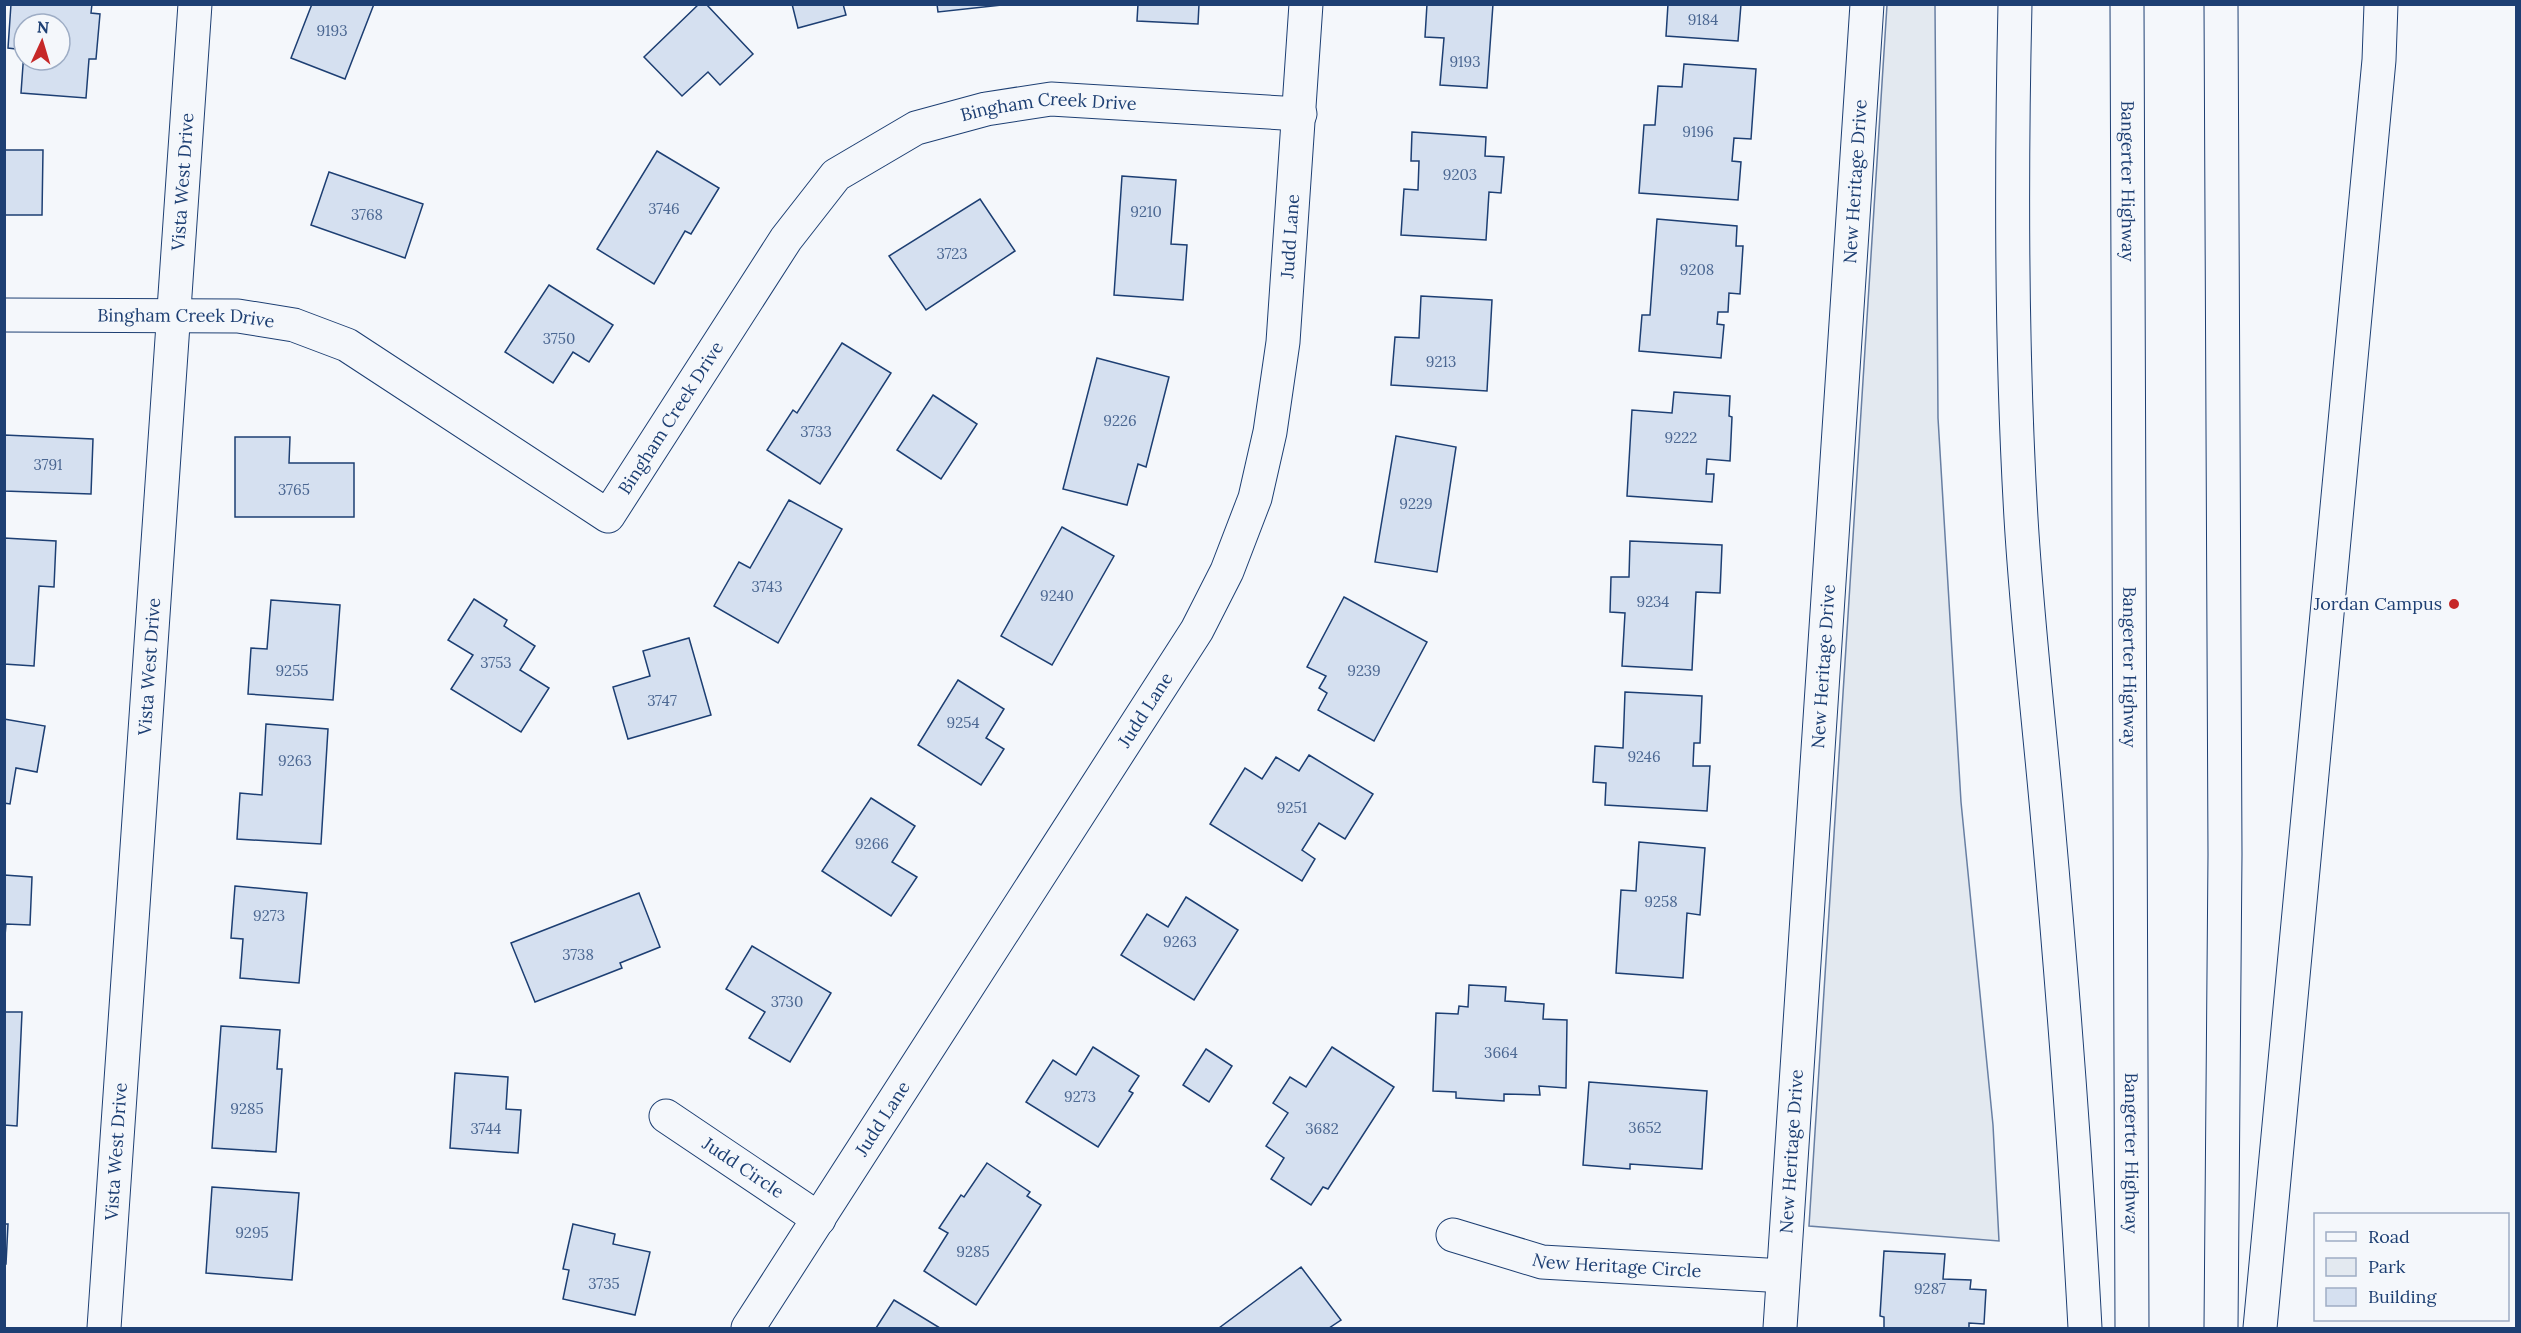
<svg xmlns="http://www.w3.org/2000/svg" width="2521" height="1333" viewBox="0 0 2521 1333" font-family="Lora,serif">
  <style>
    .green { fill: #e3e9f0; stroke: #687fa3; stroke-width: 1.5 }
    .building { fill: #d5e0f0; stroke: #1d3f73; stroke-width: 1.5 }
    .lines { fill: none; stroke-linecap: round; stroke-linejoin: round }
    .street-casing { stroke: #1d3f73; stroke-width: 35 }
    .highway-casing { stroke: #1d3f73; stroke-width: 35 }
    .street { stroke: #f4f7fb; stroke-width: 33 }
    .highway { stroke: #f4f7fb; stroke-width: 33 }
    .poi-dot { fill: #c62828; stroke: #f4f7fb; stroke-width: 2 }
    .labels { text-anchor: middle; stroke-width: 4.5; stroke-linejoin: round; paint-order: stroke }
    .number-label { font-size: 15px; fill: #4b6792 }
    .street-label { font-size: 18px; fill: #1d3f73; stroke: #f4f7fb }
    .poi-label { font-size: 18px; fill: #1d3f73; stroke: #f4f7fb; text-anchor: end }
  </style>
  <rect width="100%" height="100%" fill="#f4f7fb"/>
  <path class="green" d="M1887,5H1935L1938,418L1961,802L1993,1125L1999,1241L1809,1226Z"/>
  <g class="building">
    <path d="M11,4H92L91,13L100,14L96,59H89L86,98L21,93L24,51V60H60V24H24V50L8,48Z"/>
    <path d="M312,4H374L345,79L291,58Z"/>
    <path d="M699,4H706L753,54L720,85L708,72L682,96L644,57Z"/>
    <path d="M792,4H843L846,15L798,28Z"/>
    <path d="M937,4H1011L938,12Z"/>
    <path d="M1138,4H1199L1198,24L1137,21Z"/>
    <path d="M1427,4H1493L1487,88L1440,85L1444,38L1425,37Z"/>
    <path d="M1668,4H1741L1738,41L1666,36Z"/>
    <path d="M1684,64L1756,69L1751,139L1734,138L1732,161L1741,162L1738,200L1639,193L1644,125H1655L1658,86L1682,87Z"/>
    <path d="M1412,132L1486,137L1485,156L1504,157L1501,193L1489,192L1486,240L1401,235L1404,189L1418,190L1419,161H1411Z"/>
    <path d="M4,150H43L42,215H4Z"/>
    <path d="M657,151L719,188L691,234L685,231L654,284L597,249Z"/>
    <path d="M329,172L423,204L405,258L311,225Z"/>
    <path d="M1122,176L1176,180L1171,244L1187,245L1183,300L1114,295Z"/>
    <path d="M980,199L1015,251L926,310L889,256Z"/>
    <path d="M1657,219L1737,226L1736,246H1743L1740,294L1729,293L1728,312H1718L1717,324L1724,325L1721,358L1639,351L1642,315H1650Z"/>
    <path d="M549,285L613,325L589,362L573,352L553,383L505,352Z"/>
    <path d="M1421,296L1492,300L1487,391L1391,385L1395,337L1419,338Z"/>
    <path d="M842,343L891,373L820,484L767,450L793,410L797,413Z"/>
    <path d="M1097,358L1169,377L1146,467L1138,464L1127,505L1063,489Z"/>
    <path d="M1674,392L1730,396L1729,416L1732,417L1730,461L1707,459L1706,474H1714L1712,502L1627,496L1632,410L1672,413Z"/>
    <path d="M933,395L977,424L941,479L897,450Z"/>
    <path d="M4,435L93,439L91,494L4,491Z"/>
    <path d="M1396,436L1456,447L1437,572L1375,562Z"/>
    <path d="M235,437H290L289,463H354V517H235Z"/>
    <path d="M789,500L842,529L778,643L714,606L739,562L750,568Z"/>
    <path d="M1062,527L1114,556L1052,665L1001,636Z"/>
    <path d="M4,538L56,541L54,587L39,586L34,666L4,664Z"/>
    <path d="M1630,541L1722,545L1720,593L1696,592L1692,670L1622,666L1625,613L1610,612L1611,577H1629Z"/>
    <path d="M1344,597L1427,642L1374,741L1318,710L1327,693L1319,688L1326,676L1307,667Z"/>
    <path d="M474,599L507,620L504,626L535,646L520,670L549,688L521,732L451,689L473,655L448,640Z"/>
    <path d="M271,600L340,605L333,700L248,694L251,648L267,649Z"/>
    <path d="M689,638L711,715L628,739L613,687L650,676L643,651Z"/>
    <path d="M958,680L1004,709L986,738L1004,749L981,785L918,745Z"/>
    <path d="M1625,692L1702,696L1700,743H1694L1693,766H1710L1707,811L1605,805L1606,783L1593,782L1595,746L1623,748Z"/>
    <path d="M4,719L45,726L37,772L16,768L10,804L4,803Z"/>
    <path d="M266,724L328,729L321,844L237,839L240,793L262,795Z"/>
    <path d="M1309,755L1373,794L1345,839L1319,823L1302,850L1315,859L1302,881L1210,824L1245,768L1262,779L1276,757L1299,771Z"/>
    <path d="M871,798L915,826L892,862L917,877L891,916L822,871Z"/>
    <path d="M1639,842L1705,848L1700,915L1687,913L1683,978L1616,973L1621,890L1636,891Z"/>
    <path d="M4,875L32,877L30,925L6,924L4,948Z"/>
    <path d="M235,886L307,893L299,983L240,978L243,939L231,938Z"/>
    <path d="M639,893L660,947L620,963L622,968L535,1002L511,943Z"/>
    <path d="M1186,897L1238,930L1194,1000L1121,955L1147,914L1168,927Z"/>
    <path d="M752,946L831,993L790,1062L749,1038L765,1012L726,989Z"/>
    <path d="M1469,985L1506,987L1505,1001L1544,1004L1543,1019L1567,1020L1566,1088L1539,1086L1540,1095L1504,1094V1101L1456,1098V1092L1433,1091L1436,1013L1458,1014L1459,1006L1468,1007Z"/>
    <path d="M4,1012H22L17,1126L4,1125Z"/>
    <path d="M221,1026L280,1030L277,1069H282L276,1152L212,1148Z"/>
    <path d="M1093,1047L1139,1076L1129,1091L1133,1093L1098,1147L1026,1102L1053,1060L1076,1075Z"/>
    <path d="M1332,1047L1394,1087L1328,1189L1323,1187L1311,1205L1271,1179L1284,1158L1266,1146L1288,1113L1273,1103L1290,1077L1306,1087Z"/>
    <path d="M1206,1049L1232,1066L1209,1102L1183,1085Z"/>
    <path d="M455,1073L508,1077L506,1109L521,1110L518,1153L450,1148Z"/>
    <path d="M1589,1082L1707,1091L1702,1169L1630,1164V1169L1583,1165Z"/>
    <path d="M987,1163L1030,1192L1027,1196L1041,1205L976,1305L924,1271L948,1233L939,1228L961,1195L964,1197Z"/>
    <path d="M212,1187L299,1193L292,1280L206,1273Z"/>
    <path d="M4,1224H8L6,1264H4Z"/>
    <path d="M573,1224L615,1234L613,1244L650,1252L635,1315L563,1299L569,1270L563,1269Z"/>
    <path d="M1884,1251L1945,1254L1943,1279L1971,1280L1970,1289L1986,1290L1984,1324L1969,1323V1328H1884V1317L1880,1316Z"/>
    <path d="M1301,1267L1341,1320L1329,1328H1219Z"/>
    <path d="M894,1300L940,1328H876Z"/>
  </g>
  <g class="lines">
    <defs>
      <g id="street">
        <path id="s1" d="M4,315L238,316L294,325L347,345L608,516L786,239L836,175L916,128L986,109L1051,99L1300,114"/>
        <path id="s2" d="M666,1116L819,1219"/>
        <path id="s3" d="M1453,1235L1542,1262L1783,1276"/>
        <path id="s4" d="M104,1328L195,4"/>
        <path id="s5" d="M748,1328L1197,630L1227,571L1255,498L1270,432L1283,342L1306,4"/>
        <path id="s6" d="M1780,1328L1867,4"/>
      </g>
      <g id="highway">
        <path d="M2015,4C2011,176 2011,347 2021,518C2027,620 2039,721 2048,823C2063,991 2076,1160 2085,1328"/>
        <path id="s7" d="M2127,4L2132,1328"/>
        <path d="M2221,4L2225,854L2221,1328"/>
        <path d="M2260,1328L2379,60L2381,4"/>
      </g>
    </defs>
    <use href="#street" class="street-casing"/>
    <use href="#highway" class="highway-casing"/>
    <use href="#street" class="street"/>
    <use href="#highway" class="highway"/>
  </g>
  <circle class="poi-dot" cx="2454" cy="604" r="6"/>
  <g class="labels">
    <g class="number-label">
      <text x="1703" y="25">9184</text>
      <text x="332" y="36">9193</text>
      <text x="1465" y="67">9193</text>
      <text x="1698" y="137">9196</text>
      <text x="1460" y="180">9203</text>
      <text x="664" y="214">3746</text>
      <text x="1146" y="217">9210</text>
      <text x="367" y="220">3768</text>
      <text x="952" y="259">3723</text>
      <text x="1697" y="275">9208</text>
      <text x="559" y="344">3750</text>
      <text x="1441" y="367">9213</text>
      <text x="1120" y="426">9226</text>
      <text x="816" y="437">3733</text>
      <text x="1681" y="443">9222</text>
      <text x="48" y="470">3791</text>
      <text x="294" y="495">3765</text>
      <text x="1416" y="509">9229</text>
      <text x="767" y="592">3743</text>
      <text x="1057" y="601">9240</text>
      <text x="1653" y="607">9234</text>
      <text x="496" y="668">3753</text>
      <text x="292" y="676">9255</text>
      <text x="1364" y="676">9239</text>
      <text x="662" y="706">3747</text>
      <text x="963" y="728">9254</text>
      <text x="1644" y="762">9246</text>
      <text x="295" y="766">9263</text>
      <text x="1292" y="813">9251</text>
      <text x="872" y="849">9266</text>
      <text x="1661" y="907">9258</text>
      <text x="269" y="921">9273</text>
      <text x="1180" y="947">9263</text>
      <text x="578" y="960">3738</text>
      <text x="787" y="1007">3730</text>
      <text x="1501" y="1058">3664</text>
      <text x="1080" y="1102">9273</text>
      <text x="247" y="1114">9285</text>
      <text x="1645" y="1133">3652</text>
      <text x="486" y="1134">3744</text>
      <text x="1322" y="1134">3682</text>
      <text x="252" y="1238">9295</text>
      <text x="973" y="1257">9285</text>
      <text x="604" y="1289">3735</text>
      <text x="1930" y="1294">9287</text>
    </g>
    <g class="street-label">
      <text dy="6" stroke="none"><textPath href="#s1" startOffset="1298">Bingham Creek Drive</textPath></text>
      <text dy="6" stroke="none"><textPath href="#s7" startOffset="177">Bangerter Highway</textPath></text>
      <text dy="6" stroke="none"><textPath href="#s4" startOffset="1149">Vista West Drive</textPath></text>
      <text dy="6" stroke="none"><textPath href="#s6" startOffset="1149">New Heritage Drive</textPath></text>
      <text dy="6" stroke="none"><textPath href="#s5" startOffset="1239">Judd Lane</textPath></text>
      <text dy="6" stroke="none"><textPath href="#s1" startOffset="182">Bingham Creek Drive</textPath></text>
      <text dy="6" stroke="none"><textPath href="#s1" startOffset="776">Bingham Creek Drive</textPath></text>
      <text dy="6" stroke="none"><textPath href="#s4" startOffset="663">Vista West Drive</textPath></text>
      <text dy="6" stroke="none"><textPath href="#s6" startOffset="663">New Heritage Drive</textPath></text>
      <text dy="6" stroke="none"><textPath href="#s7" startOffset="663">Bangerter Highway</textPath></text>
      <text dy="6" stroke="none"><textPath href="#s5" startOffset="735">Judd Lane</textPath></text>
      <text dy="6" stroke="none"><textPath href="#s5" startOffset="249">Judd Lane</textPath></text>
      <text dy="6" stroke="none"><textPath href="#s4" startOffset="177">Vista West Drive</textPath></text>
      <text dy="6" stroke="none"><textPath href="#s6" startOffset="177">New Heritage Drive</textPath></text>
      <text dy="6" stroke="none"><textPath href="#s7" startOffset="1149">Bangerter Highway</textPath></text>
      <text dy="6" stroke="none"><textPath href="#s2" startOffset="93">Judd Circle</textPath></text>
      <text dy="6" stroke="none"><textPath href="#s3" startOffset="168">New Heritage Circle</textPath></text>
    </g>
    <g class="poi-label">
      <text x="2442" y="610">Jordan Campus</text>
    </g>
  </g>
  <rect width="2521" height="1333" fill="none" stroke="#1d3f73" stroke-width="12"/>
  <rect x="2314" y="1213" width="195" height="108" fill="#f4f7fb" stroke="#9eadc5" stroke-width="1.5"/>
  <rect x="2326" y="1232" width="30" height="9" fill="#f4f7fb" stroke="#9eadc5" stroke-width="1.5"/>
  <text x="2368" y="1243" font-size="18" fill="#1d3f73">Road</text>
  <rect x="2326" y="1258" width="30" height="18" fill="#e3e9f0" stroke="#9eadc5" stroke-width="1.5"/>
  <text x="2368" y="1273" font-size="18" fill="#1d3f73">Park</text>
  <rect x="2326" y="1288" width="30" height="18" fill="#d5e0f0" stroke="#9eadc5" stroke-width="1.5"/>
  <text x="2368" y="1303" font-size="18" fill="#1d3f73">Building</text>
  <g transform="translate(42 42) rotate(4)"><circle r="28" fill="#f4f7fb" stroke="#9eadc5" stroke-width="1.5"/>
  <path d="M0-4.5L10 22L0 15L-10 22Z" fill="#c62828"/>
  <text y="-9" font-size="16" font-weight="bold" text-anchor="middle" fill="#1d3f73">N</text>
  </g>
</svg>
